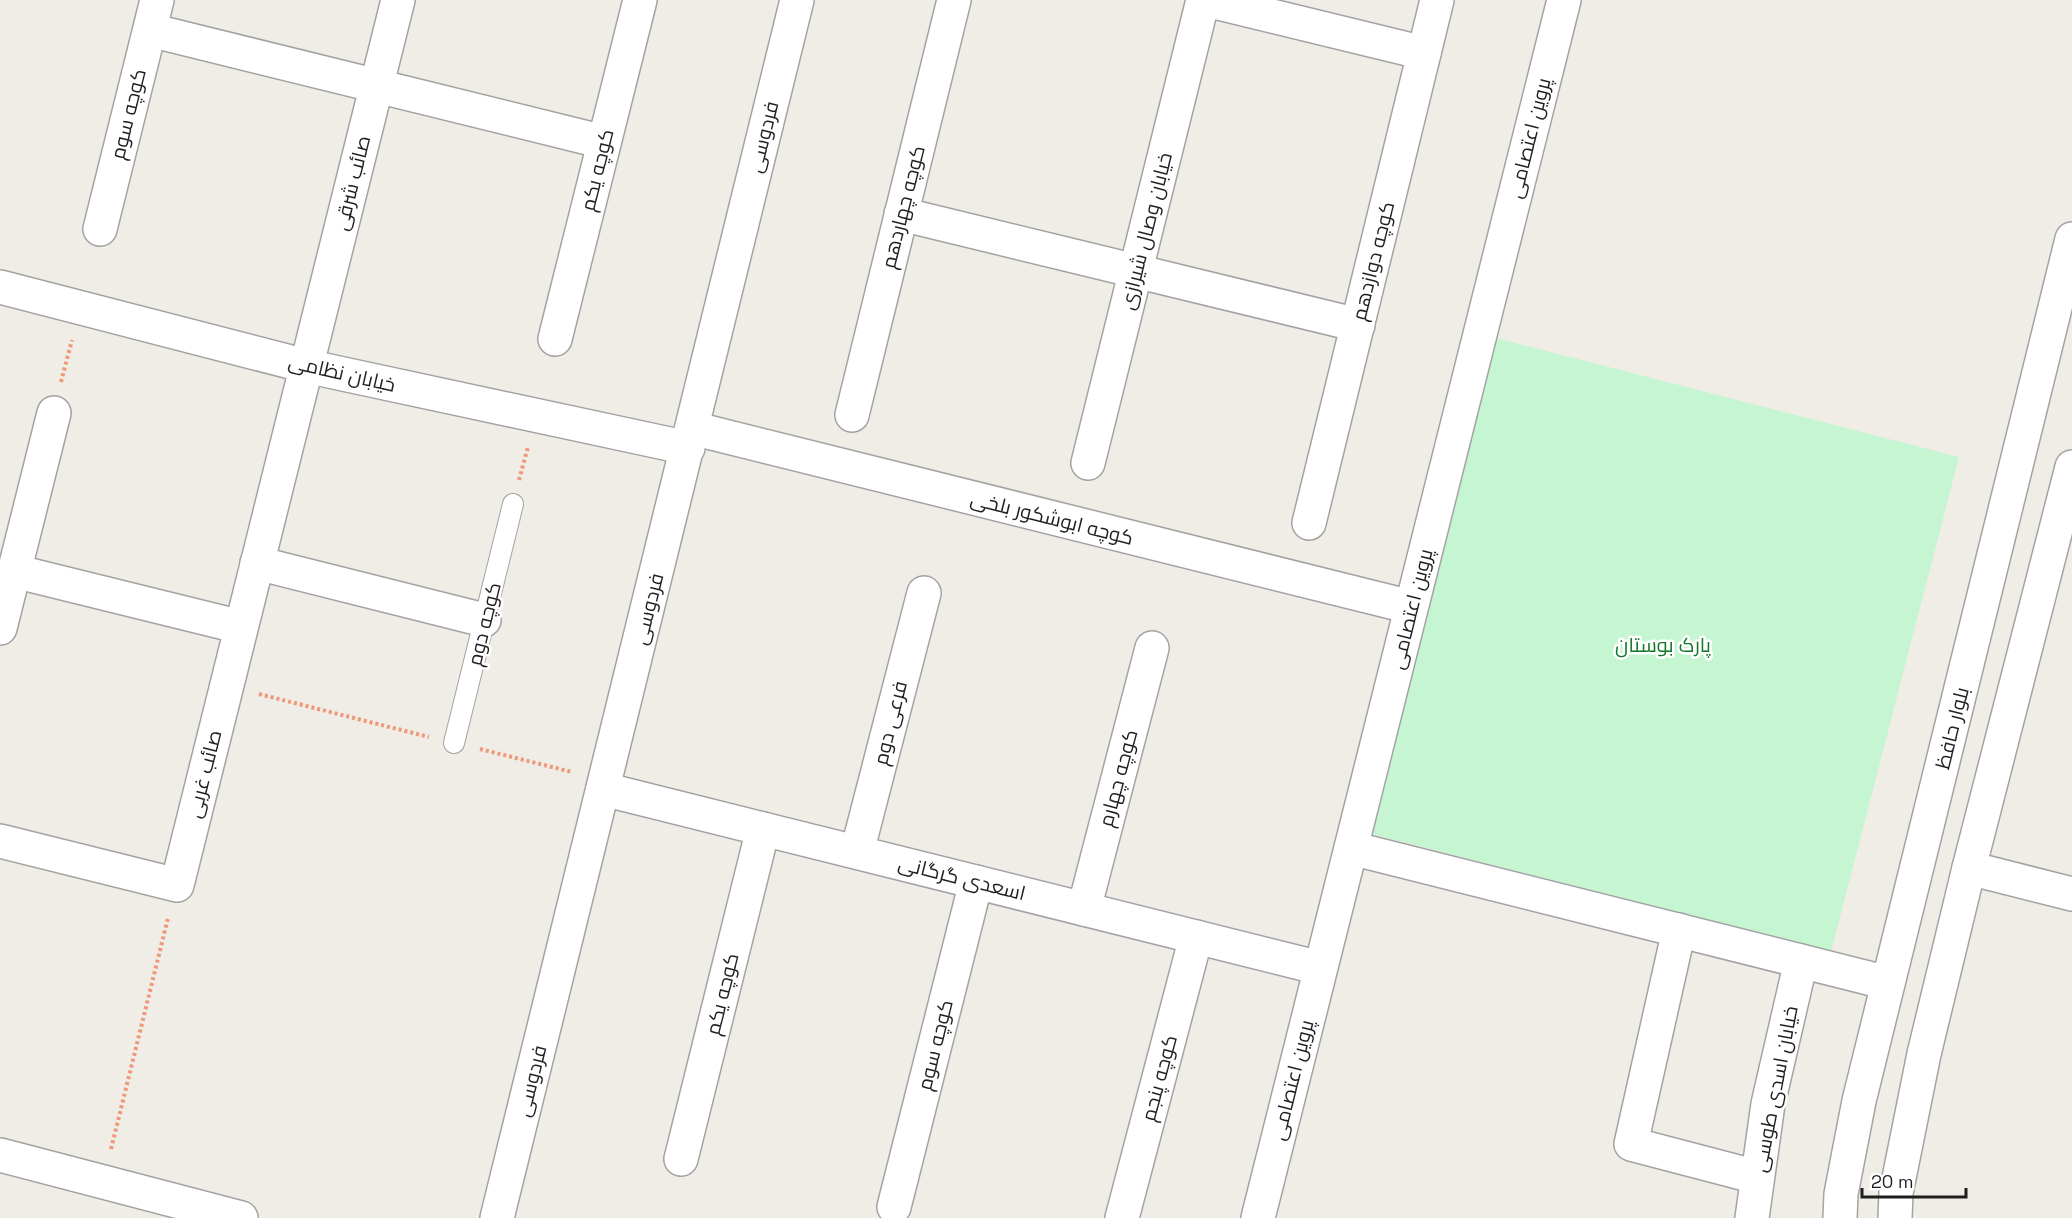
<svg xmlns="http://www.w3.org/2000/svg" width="2072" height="1218" viewBox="0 0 2072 1218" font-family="'Space Grotesk',Cairo,sans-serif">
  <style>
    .park { fill: #c6f5d2 }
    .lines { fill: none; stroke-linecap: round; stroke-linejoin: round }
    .service-casing { stroke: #a3a3a3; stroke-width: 22 }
    .minor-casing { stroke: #a3a3a3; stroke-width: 36 }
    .tertiary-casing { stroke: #a3a3a3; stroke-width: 36 }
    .path { stroke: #ef9777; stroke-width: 4; stroke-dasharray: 3 3; stroke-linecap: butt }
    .service { stroke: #fff; stroke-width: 20 }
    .minor { stroke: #fff; stroke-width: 33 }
    .tertiary { stroke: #fff; stroke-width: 33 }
    .labels { text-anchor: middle; stroke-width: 5; stroke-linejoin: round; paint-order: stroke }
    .street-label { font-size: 20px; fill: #1f1f1f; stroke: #fff }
    .park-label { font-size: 20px; fill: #14752c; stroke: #fff }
  </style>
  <rect width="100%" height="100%" fill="#efede6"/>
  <path class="park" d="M1496,338L1959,457L1831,952L1368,833Z"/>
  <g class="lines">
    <defs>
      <path id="service" d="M454,743L513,504"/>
      <g id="minor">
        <path d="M1206,0L1424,53"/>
        <path d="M150,30L604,142"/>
        <path d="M901,214L1358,325"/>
        <path d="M100,229L157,0"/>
        <path d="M0,287L306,366L688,448"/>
        <path d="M555,339L640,0"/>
        <path d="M852,415L954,0"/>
        <path d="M692,428L1411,607"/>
        <path d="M1088,463L1203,0"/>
        <path d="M1309,523L1437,0"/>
        <path d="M257,563L484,620"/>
        <path d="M14,571L241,627"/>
        <path d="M0,628L54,413"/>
        <path d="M603,789L1320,968"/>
        <path d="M0,841L177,885L398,0"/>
        <path d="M1351,848L1888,983"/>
        <path d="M857,852L924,593"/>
        <path d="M1969,868L2072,894"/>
        <path d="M1084,909L1152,648"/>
        <path d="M1679,930L1631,1144L1757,1177"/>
        <path d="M681,1159L763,829"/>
        <path d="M894,1207L976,882"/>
        <path d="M1122,1218L1196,937"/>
        <path d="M1258,1218L1564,0"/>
        <path d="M1752,1218L1768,1104L1801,961"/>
      </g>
      <g id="tertiary">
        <path d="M0,1155L241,1218"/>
        <path d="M497,1218L797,0"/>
        <path d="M1840,1218L1841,1194L1859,1101L2072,239"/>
        <path d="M1895,1218L1896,1193L1924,1054L1969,868L2072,467"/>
      </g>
    </defs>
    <use href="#service" class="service-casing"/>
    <use href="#minor" class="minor-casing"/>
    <use href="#tertiary" class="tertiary-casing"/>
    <g class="path">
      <path d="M61,382L72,340"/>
      <path d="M519,480L528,447"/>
      <path d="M259,694L429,737"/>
      <path d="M480,749L572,772"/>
      <path d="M111,1149L168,918"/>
    </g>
    <use href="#service" class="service"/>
    <use href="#minor" class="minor"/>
    <use href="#tertiary" class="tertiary"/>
  </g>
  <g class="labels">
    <g class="street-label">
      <text transform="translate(128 114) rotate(-76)" y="7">کوچه سوم</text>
      <text transform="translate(763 137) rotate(-76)" y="7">فردوسی</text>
      <text transform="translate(1529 138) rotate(-76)" y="7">پروین اعتصامی</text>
      <text transform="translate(597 170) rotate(-76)" y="7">کوچه یکم</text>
      <text transform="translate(352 183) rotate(-76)" y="7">صائب شرقی</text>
      <text transform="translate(903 207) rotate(-76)" y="7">کوچه چهاردهم</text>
      <text transform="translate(1146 231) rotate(-76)" y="7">خیابان وصال شیرازی</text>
      <text transform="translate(1373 261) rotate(-76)" y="7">کوچه دوازدهم</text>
      <text transform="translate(342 373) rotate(13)" y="7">خیابان نظامی</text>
      <text transform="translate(1052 518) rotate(14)" y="7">کوچه ابوشکور بلخی</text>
      <text transform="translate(648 609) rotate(-76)" y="7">فردوسی</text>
      <text transform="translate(1411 609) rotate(-76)" y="7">پروین اعتصامی</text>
      <text transform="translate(484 624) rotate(-76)" y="7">کوچه دوم</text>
      <text transform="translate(890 723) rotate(-76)" y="7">فرعی دوم</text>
      <text transform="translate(1952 728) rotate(-76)" y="7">بلوار حافظ</text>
      <text transform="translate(204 774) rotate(-76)" y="7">صائب غربی</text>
      <text transform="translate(1118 778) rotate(-75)" y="7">کوچه چهارم</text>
      <text transform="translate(962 878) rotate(14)" y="7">اسعدی گرگانی</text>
      <text transform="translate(722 994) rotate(-76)" y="7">کوچه یکم</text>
      <text transform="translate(935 1045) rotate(-76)" y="7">کوچه سوم</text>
      <text transform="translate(1159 1078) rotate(-75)" y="7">کوچه پنجم</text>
      <text transform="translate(1292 1080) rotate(-76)" y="7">پروین اعتصامی</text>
      <text transform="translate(531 1081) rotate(-76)" y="7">فردوسی</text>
      <text transform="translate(1775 1089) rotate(-79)" y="7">خیابان اسدی طوسی</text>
    </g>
    <g class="park-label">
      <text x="1663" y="652">پارک بوستان</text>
    </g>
  </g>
  <path d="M1862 1188v9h104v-9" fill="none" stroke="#1f1f1f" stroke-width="3"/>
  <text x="1871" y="1188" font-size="18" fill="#1f1f1f" stroke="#ffffff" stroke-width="4.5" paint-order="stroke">20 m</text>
</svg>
